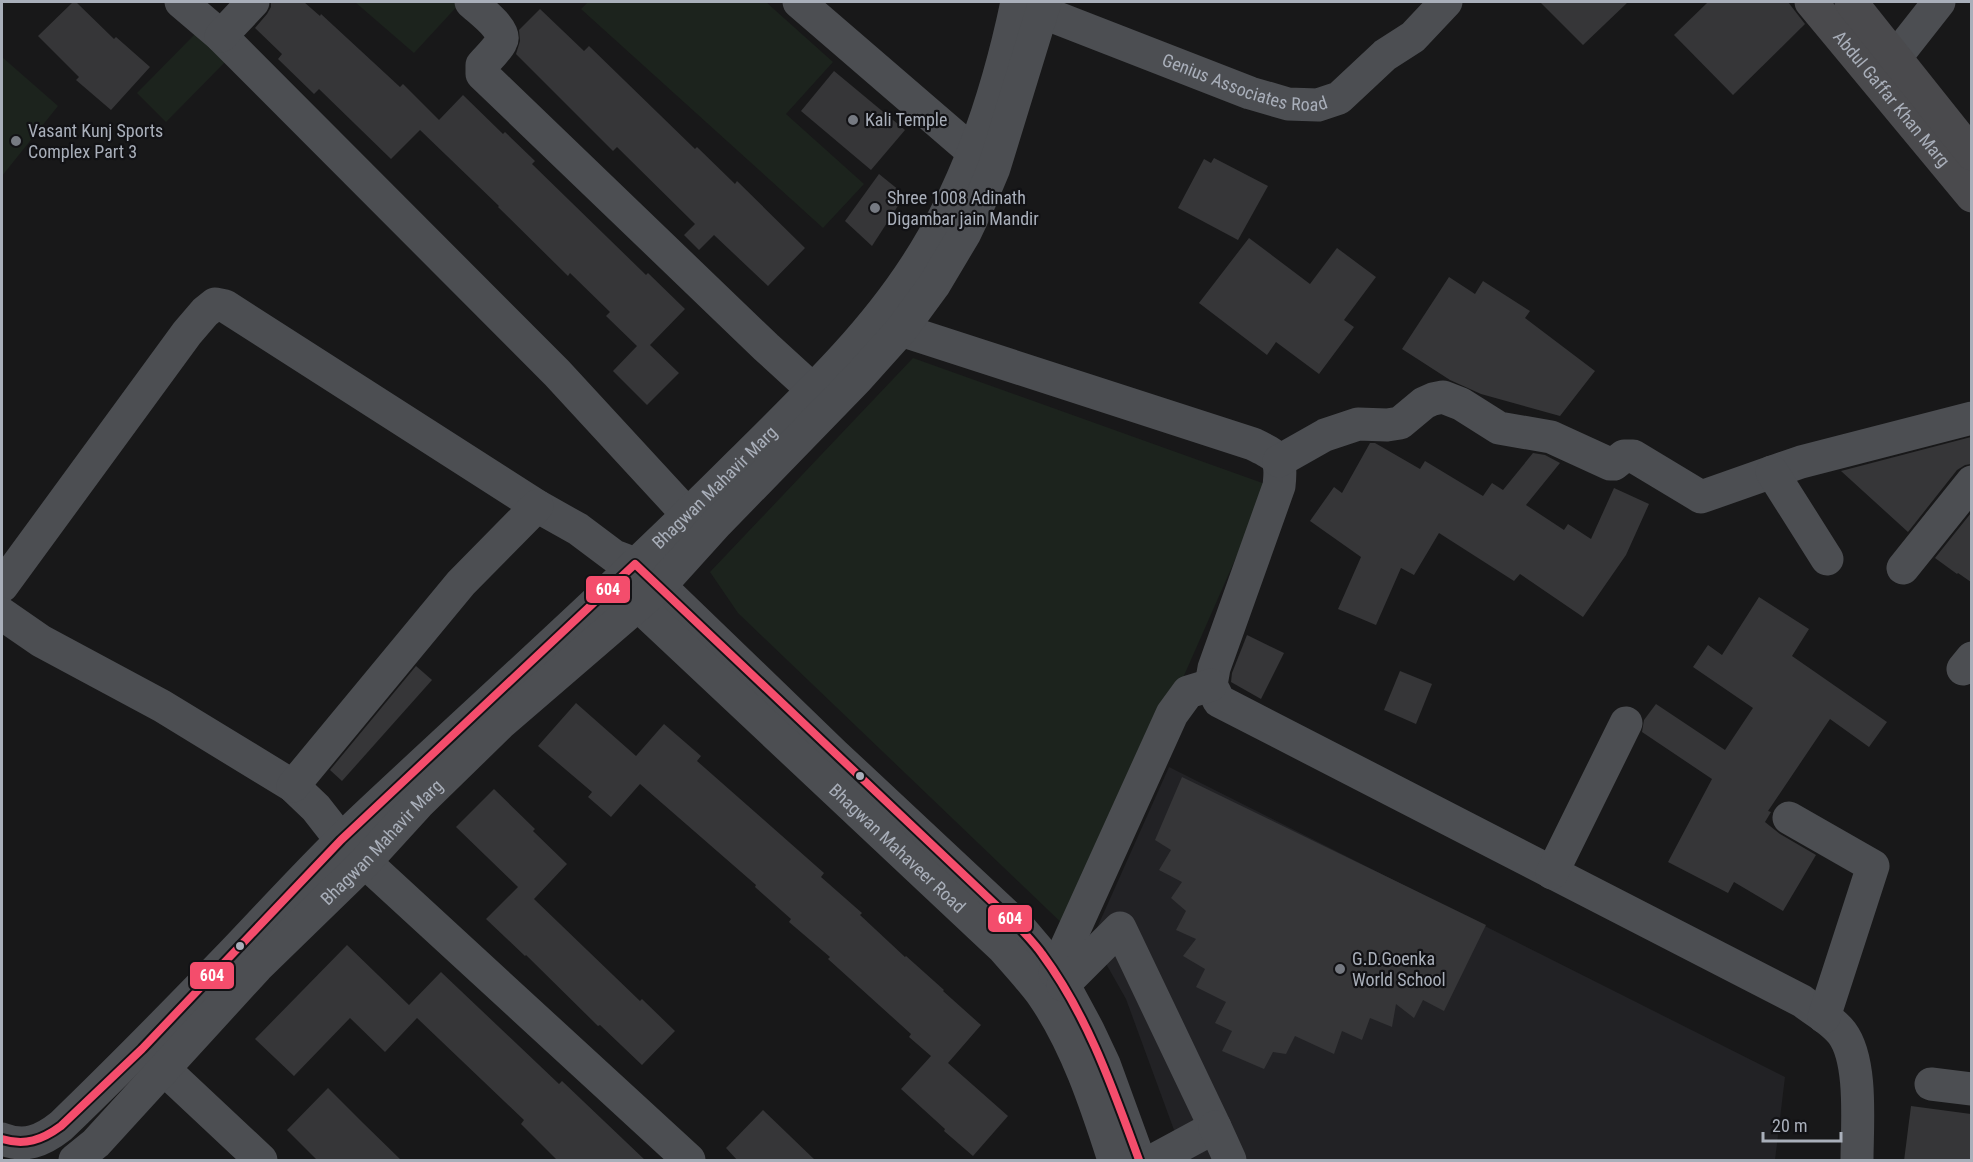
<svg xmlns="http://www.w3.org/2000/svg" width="1973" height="1162" viewBox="0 0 1973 1162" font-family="'Roboto Condensed',sans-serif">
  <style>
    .built { fill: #222225 }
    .green { fill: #1c231d }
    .building { fill: #363638 }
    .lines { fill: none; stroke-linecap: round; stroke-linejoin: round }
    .minor { stroke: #4c4e52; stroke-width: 33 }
    .major { stroke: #4a4a4d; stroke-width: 33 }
    .bus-1-casing { stroke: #121215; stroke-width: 12 }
    .bus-1 { stroke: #f44d6c; stroke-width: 8 }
    .poi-dot { fill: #767a82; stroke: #121215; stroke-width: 2 }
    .bus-dot { fill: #a9afba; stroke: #121215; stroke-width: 2 }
    .labels { text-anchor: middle; stroke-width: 4.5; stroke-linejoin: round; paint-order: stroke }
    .street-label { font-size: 18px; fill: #a9afba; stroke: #121215 }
    .poi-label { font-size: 18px; fill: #a9afba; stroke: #121215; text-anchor: start }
    .line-badge { stroke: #121215; stroke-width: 2 }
    .badge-label { font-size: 16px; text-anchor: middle; font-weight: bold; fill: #fff }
  </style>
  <rect width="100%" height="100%" fill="#181819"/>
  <path class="built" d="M1169,767L1785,1077L1775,1160H1185L1126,999L1092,939Z"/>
  <g class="green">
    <path d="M355,2H461L414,53Z"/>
    <path d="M588,2H766L833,62L786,114L864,184L823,228L581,9Z"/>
    <path d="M200,29L229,58L166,122L137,93Z"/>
    <path d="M2,57L58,106L2,176Z"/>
    <path d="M913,358L1268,485L1071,932L738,613L710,572Z"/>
  </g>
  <g class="building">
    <path d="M73,2H76L114,39L116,37L150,67L111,110L76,80L79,77L38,36Z"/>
    <path d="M271,2H304L320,16L321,14L400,87L403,84L439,120L463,95L503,134L505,132L535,161L532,164L646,275L648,273L685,309L650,345L679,373L647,405L613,371L637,346L606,316L610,312L570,273L568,276L498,207L499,206L420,130L391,159L319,89L314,94L278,59L282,54L255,28L267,14L271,7Z"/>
    <path d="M1540,2H1628L1583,45Z"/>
    <path d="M1708,2H1788L1805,24L1733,95L1674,35Z"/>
    <path d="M540,9L584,51L589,46L695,149L697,147L735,184L737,181L805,248L768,286L714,235L699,250L684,235L695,224L617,147L613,151L516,54L520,41L519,30Z"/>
    <path d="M834,71L905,130L871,170L801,111Z"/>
    <path d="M1214,158L1268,186L1238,240L1178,208L1204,159L1211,163Z"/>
    <path d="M879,174L905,195L872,246L845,221Z"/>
    <path d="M1249,238L1310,284L1337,248L1376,277L1344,320L1354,327L1319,374L1276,342L1267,355L1199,303Z"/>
    <path d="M1449,277L1475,294L1483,281L1530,311L1525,318L1595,371L1560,416L1481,394L1450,380L1402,349Z"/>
    <path d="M1971,437V464L1965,465L1957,470L1908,532L1841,471Z"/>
    <path d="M1370,443H1375L1420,469L1425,461L1483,496L1492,483L1503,490L1533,453L1545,455L1560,463L1526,505L1564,530L1568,524L1591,539L1614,488L1649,504L1626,555L1583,617L1520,574L1514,581L1439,533L1414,575L1401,568L1376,625L1338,609L1361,557L1310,521L1334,487L1342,493Z"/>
    <path d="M1971,513V582L1958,573L1957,574L1935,558Z"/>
    <path d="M1759,597L1809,629L1792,656L1887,722L1869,747L1830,719L1768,811L1771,812L1765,822L1780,834L1816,855L1783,911L1734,882L1728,893L1668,862L1712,779L1642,732L1644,720L1656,704L1725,750L1753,708L1693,667L1708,645L1722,655Z"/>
    <path d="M1247,635L1284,653L1261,699L1231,682L1232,673Z"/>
    <path d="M416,666L432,680L342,781L330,770Z"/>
    <path d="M1400,671L1432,684L1416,724L1384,710Z"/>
    <path d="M576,703L636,756L664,724L701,756L697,761L824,873L821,877L862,913L860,915L905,957L906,956L944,990L943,991L981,1025L948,1063L1008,1116L973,1156L944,1131L945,1129L901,1089L931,1056L909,1037L911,1034L828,959L830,957L789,922L791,919L755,887L756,885L640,784L611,817L588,797L592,792L538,746Z"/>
    <path d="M1182,777L1486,925L1444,1011L1423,1000L1414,1018L1396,1004L1392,1027L1370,1018L1362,1040L1342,1031L1334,1054L1295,1036L1286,1054L1273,1052L1264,1069L1222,1051L1232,1031L1215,1023L1226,1002L1196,987L1205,969L1183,956L1196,939L1176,930L1186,911L1171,898L1182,882L1159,870L1171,850L1155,840Z"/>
    <path d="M494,789L535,829L533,831L567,864L534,899L640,1001L642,999L675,1031L642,1065L600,1025L598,1026L526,955L525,956L486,919L518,887L456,827Z"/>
    <path d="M347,945L409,1005L441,972L559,1084L562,1081L646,1161H558L521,1124L524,1120L417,1018L385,1052L350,1018L294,1076L255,1039Z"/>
    <path d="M328,1088L362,1122L402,1161H318L287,1130Z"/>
    <path d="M1911,1106L1971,1114V1161H1904Z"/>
    <path d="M763,1110L816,1161H738L726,1148Z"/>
  </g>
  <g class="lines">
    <g class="minor">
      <path d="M181,2L221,36L557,373L688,515"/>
      <path d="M471,2C479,10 508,30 501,42C497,50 488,58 482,65V74L766,347L813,390"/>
      <path d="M799,2L973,152"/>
      <path id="s1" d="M1021,10L1042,12L1250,93L1288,104L1318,105L1339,98L1385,55L1413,37L1446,2"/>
      <path d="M221,36L253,2"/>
      <path d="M1895,58L1939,2"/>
      <path d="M901,330L1253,444C1278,456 1282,458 1279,486L1214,668L1211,685L1219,701L1802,1001C1815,1011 1832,1020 1842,1033C1863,1061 1857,1126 1857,1160"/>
      <path d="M1279,461L1325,435L1358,424L1387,425L1400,423L1424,403L1433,399L1443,397L1461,404L1499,428L1551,437L1610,464H1614L1624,456H1633L1701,497L1801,462L1972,418"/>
      <path d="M1772,472L1827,559"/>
      <path d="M1903,568L1972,482"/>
      <path d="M2,586L187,333L205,312L215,304L225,306L537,506L578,529L614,556L635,564L660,586L834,754L1018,926L1046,959L1067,991L1088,1030L1104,1064L1139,1160"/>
      <path id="s2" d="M623,591L1003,948C1016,963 1030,978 1042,994C1076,1043 1096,1104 1114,1160"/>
      <path d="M2,614L41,641L162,706L293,786L316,808L341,840L689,1160"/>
      <path d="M1963,669L1972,658"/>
      <path d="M293,786L461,583L537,506"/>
      <path d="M1789,818L1873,866L1824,1017"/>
      <path d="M1552,873L1626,723"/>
      <path d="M1055,972L1172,714L1188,692L1211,685"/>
      <path d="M1063,985L1120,928L1215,1127L1154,1160"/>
      <path d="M149,1055L261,1160"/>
      <path d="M1931,1084L1972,1089"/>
      <path d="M1215,1127L1230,1160"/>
      <path id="s3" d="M2,1139C25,1148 42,1141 61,1126C119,1070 175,1013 231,955C276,908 320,859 367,815C492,698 619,584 740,463C801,402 867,341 915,267C967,188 998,93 1017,2"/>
      <path id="s4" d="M75,1160L96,1143L257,967L365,862L418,804L501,723L660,586L717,523L857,379L901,330L934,285L965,233L981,199L994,168L1045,2"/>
    </g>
    <g class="major">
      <path id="s5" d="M1811,2L1972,196"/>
      <path d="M1851,2L1972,154"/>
    </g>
    <defs>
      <path id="bus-1" d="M2,1139C25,1146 42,1140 61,1126L142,1049L341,840L635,564L1018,926C1026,935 1035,944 1042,954C1088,1016 1113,1089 1139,1160"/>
    </defs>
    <use href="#bus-1" class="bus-1-casing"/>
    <use href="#bus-1" class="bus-1"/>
  </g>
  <g class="poi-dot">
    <circle cx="853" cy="120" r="6"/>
    <circle cx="16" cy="141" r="6"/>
    <circle cx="875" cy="208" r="6"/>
    <circle cx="1340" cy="969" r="6"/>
  </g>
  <g class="bus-dot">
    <circle cx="860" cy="776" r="5"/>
    <circle cx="240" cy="946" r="5"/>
  </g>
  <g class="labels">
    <g class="street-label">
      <text dy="6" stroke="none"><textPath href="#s1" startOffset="237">Genius Associates Road</textPath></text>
      <text dy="6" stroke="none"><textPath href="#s5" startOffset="126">Abdul Gaffar Khan Marg</textPath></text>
      <text dy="6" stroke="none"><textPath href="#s3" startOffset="978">Bhagwan Mahavir Marg</textPath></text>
      <text dy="6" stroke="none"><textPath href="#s4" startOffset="442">Bhagwan Mahavir Marg</textPath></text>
      <text dy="6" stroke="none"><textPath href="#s2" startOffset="376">Bhagwan Mahaveer Road</textPath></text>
    </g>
    <g class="poi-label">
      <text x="865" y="126">Kali Temple</text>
      <text x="28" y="137">Vasant Kunj Sports<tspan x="28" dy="21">Complex Part 3</tspan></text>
      <text x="887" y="204">Shree 1008 Adinath<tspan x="887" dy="21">Digambar jain Mandir</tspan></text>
      <text x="1352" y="965">G.D.Goenka<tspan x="1352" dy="21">World School</tspan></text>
    </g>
  </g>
  <g class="line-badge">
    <rect x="585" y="575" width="46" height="29" rx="6" fill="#f44d6c"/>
    <rect x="987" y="904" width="46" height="29" rx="6" fill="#f44d6c"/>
    <rect x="189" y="961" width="46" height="29" rx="6" fill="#f44d6c"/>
  </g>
  <g class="badge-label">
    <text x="608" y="595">604</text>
    <text x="1010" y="924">604</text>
    <text x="212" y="981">604</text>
  </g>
  <rect width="1973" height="1162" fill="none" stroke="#a9afba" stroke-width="6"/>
  <path d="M1763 1132v9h78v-9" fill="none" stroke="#a9afba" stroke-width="3"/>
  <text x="1772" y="1132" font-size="18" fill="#a9afba" stroke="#121215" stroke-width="4.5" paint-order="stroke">20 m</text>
</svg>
